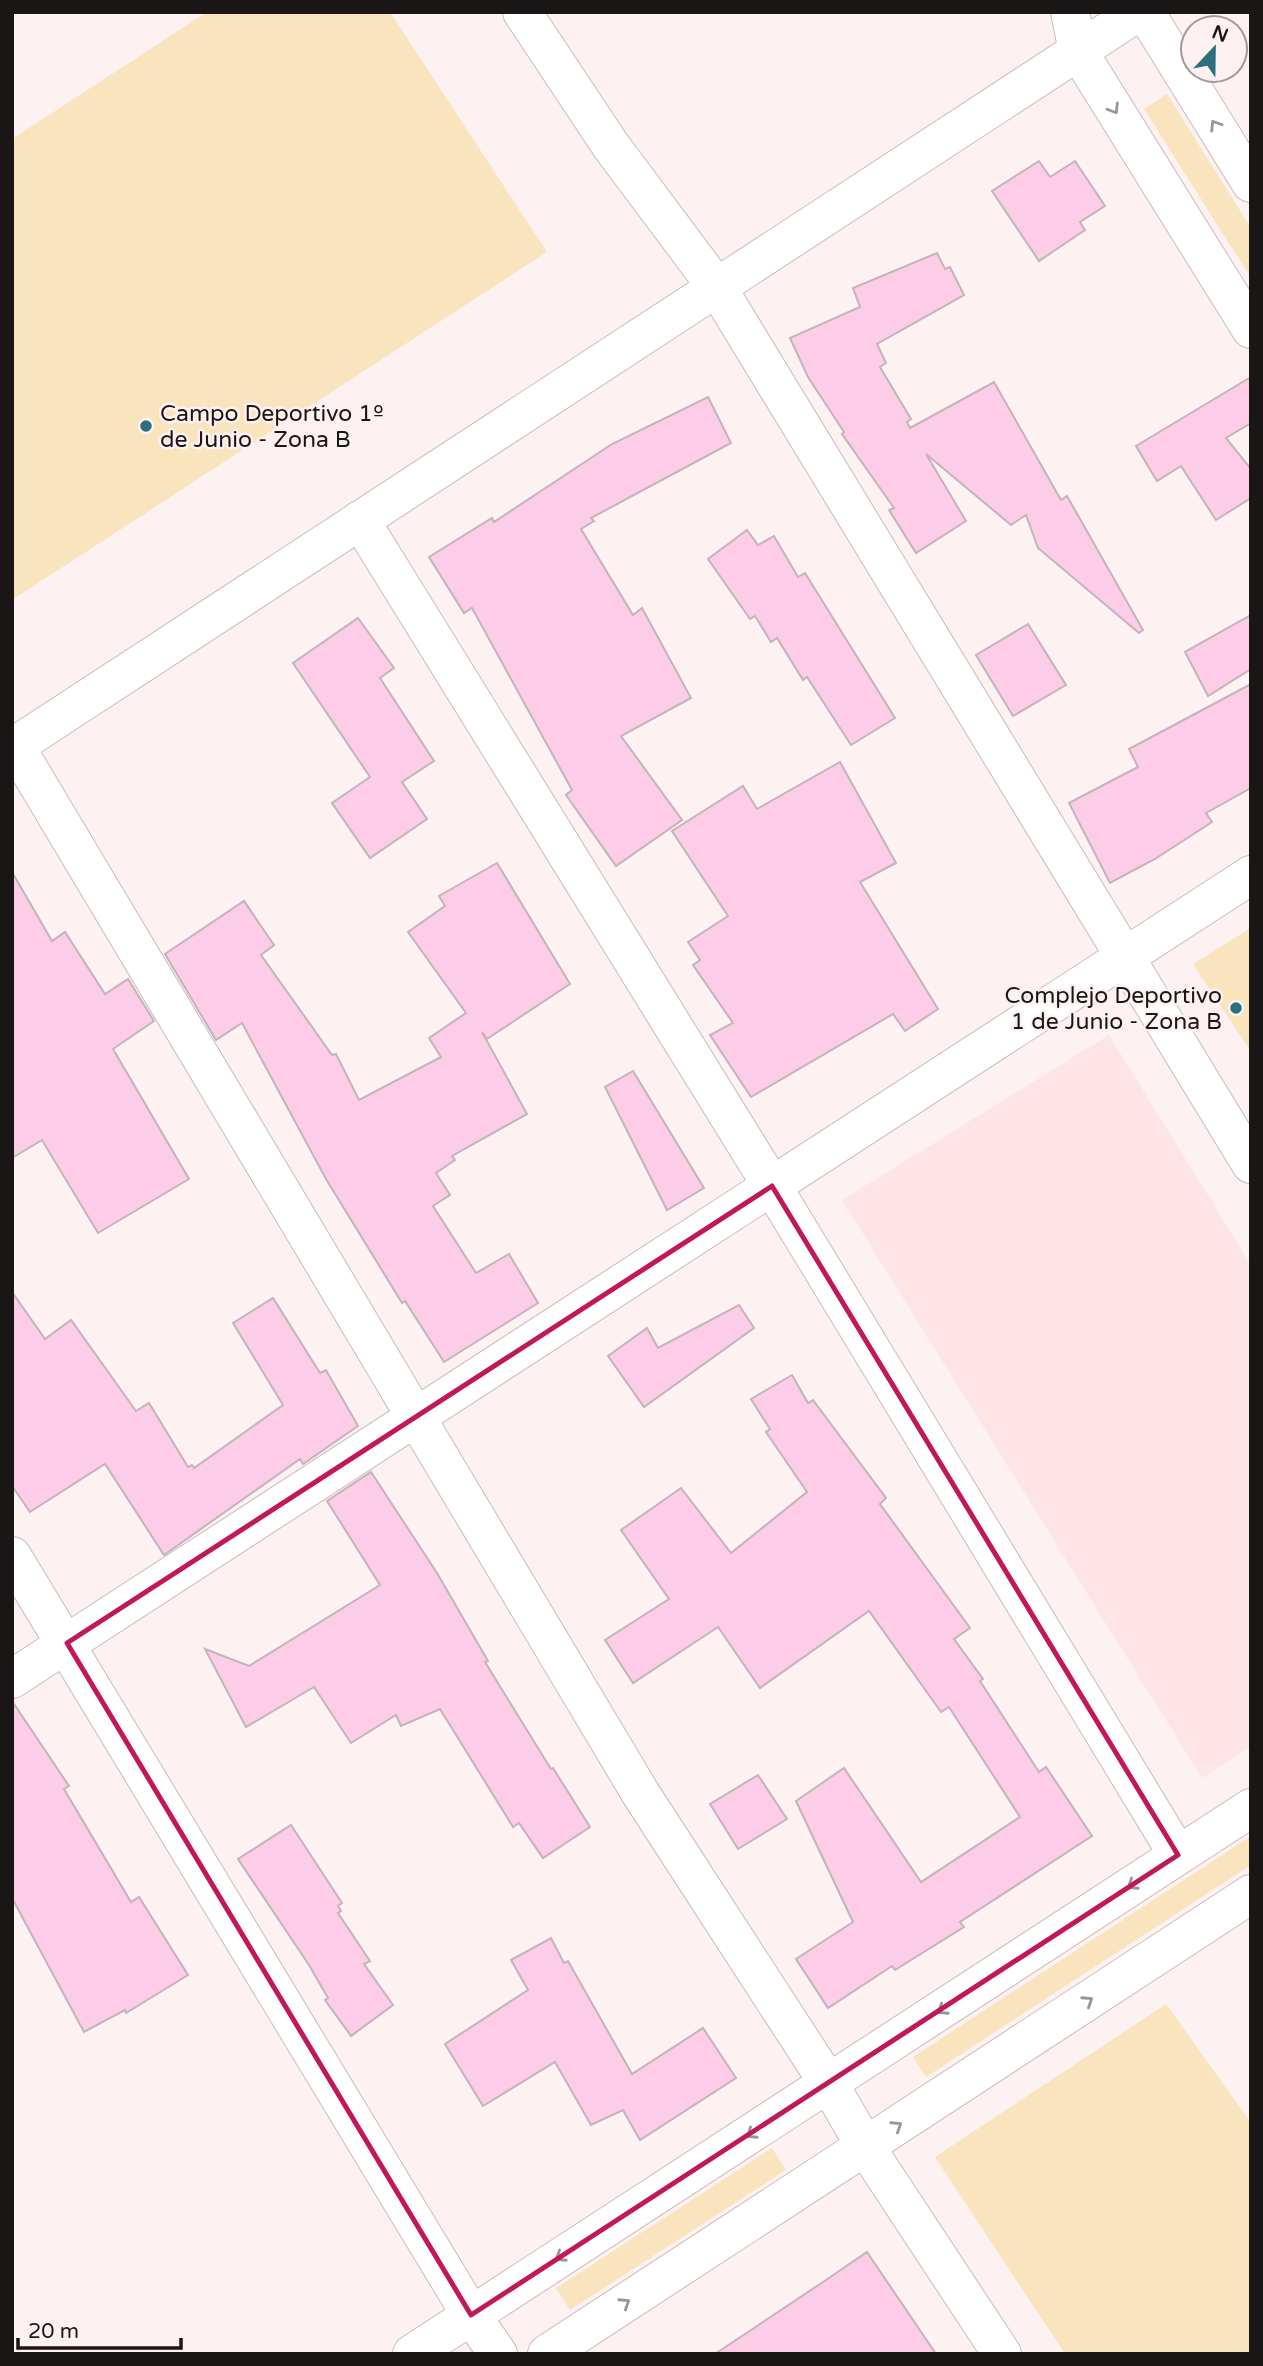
<svg xmlns="http://www.w3.org/2000/svg" width="1263" height="2366" viewBox="0 0 1263 2366" font-family="'Varela Round',sans-serif">
  <style>
    .built { fill: #fee4e4 }
    .green { fill: #fae4bd }
    .building { fill: #fdcce6; stroke: #c2b4bb; stroke-width: 2 }
    .lines { fill: none; stroke-linecap: round; stroke-linejoin: round }
    .minor-casing { stroke: #cbbbbb; stroke-width: 40 }
    .minor { stroke: #fff; stroke-width: 38 }
    .oneway { stroke: #989696 }
    .marked { fill: none; stroke: #c2185b; stroke-width: 5; stroke-linejoin: round }
    .poi-dot { fill: #2c7080; stroke: #fef1f1; stroke-width: 2.5 }
    .labels { text-anchor: middle; stroke-width: 5; stroke-linejoin: round; paint-order: stroke }
    .poi-label { font-size: 23px; fill: #1b1616; stroke: #fef1f1; text-anchor: start }
  </style>
  <rect width="100%" height="100%" fill="#fef1f1"/>
  <path class="built" d="M1109,1035L1251,1265V1746L1202,1778L842,1200Z"/>
  <g class="green">
    <path d="M207,12H390L547,252L12,600V139Z"/>
    <path d="M1167,94L1251,228V278L1144,109Z"/>
    <path d="M1251,928V1052L1193,964Z"/>
    <path d="M1251,1836V1865L926,2077L913,2057Z"/>
    <path d="M1166,2004L1251,2123V2354H1065L935,2157Z"/>
    <path d="M772,2148L786,2170L570,2310L556,2288Z"/>
  </g>
  <g class="building">
    <path d="M1039,161L1050,177L1075,161L1105,206L1080,222L1085,230L1039,261L992,191Z"/>
    <path d="M937,253L945,269L950,267L964,295L877,344L886,363L880,367L911,419L907,422L910,428L994,382L1061,500L1067,496L1143,630L1139,633L1038,548L1026,515L1011,525L926,454L966,521L916,553L889,510L894,508L842,434L844,432L808,377L790,338L860,307L853,288Z"/>
    <path d="M1251,377V423L1226,438L1251,469V498L1216,520L1181,466L1157,481L1136,446Z"/>
    <path d="M708,397L731,443L591,518L594,521L581,529L633,615L642,608L691,698L621,736L682,820L616,866L566,795L572,790L472,608L464,613L429,557L492,518L494,522L612,444Z"/>
    <path d="M747,530L758,545L774,536L798,577L805,573L895,718L851,745L807,677L803,680L777,638L771,642L755,616L750,619L708,559Z"/>
    <path d="M1251,615V669L1208,696L1185,652Z"/>
    <path d="M358,618L394,668L380,678L434,761L402,782L427,819L370,858L332,803L370,777L293,663Z"/>
    <path d="M1028,624L1066,685L1013,716L976,655Z"/>
    <path d="M1251,684V788L1206,813L1212,822L1155,859L1110,883L1069,803L1138,767L1129,749Z"/>
    <path d="M840,762L896,863L860,882L938,1009L905,1031L893,1014L751,1097L710,1035L733,1023L693,965L700,960L688,942L728,916L672,831L743,786L757,809Z"/>
    <path d="M497,863L570,984L487,1039L482,1032L527,1114L452,1156L455,1160L436,1173L450,1195L433,1206L476,1273L509,1254L538,1303L444,1362L405,1301L402,1303L326,1179L242,1023L216,1040L165,954L244,901L274,945L261,955L332,1055L336,1054L359,1100L441,1057L429,1038L466,1013L408,932L445,906L439,896Z"/>
    <path d="M12,872L52,941L65,932L105,994L128,979L154,1021L113,1049L189,1179L98,1233L42,1140L12,1158Z"/>
    <path d="M633,1071L704,1188L667,1210L605,1087Z"/>
    <path d="M12,1292L45,1339L71,1320L136,1411L149,1403L188,1467L192,1465L194,1468L283,1405L233,1323L273,1298L320,1373L326,1370L358,1426L303,1464L300,1459L164,1555L105,1464L30,1512L12,1486Z"/>
    <path d="M739,1305L754,1328L644,1407L608,1356L647,1328L658,1348Z"/>
    <path d="M792,1375L808,1403L813,1400L886,1498L880,1504L970,1628L954,1639L983,1679L980,1681L1039,1772L1046,1767L1092,1836L960,1922L964,1927L895,1970L892,1966L828,2008L796,1959L853,1922L796,1801L844,1768L921,1882L1020,1817L949,1707L941,1712L869,1611L760,1688L718,1627L633,1683L605,1640L669,1599L621,1530L681,1488L731,1553L807,1492L766,1432L770,1429L751,1399Z"/>
    <path d="M371,1472L437,1573L488,1661L485,1662L551,1769L553,1768L590,1827L543,1858L519,1823L513,1827L440,1709L401,1726L396,1715L351,1743L314,1687L246,1727L205,1649L249,1666L380,1585L327,1501Z"/>
    <path d="M12,1701L69,1786L64,1789L131,1902L139,1897L188,1975L126,2013L125,2010L84,2032L12,1898Z"/>
    <path d="M758,1775L787,1819L738,1849L710,1804Z"/>
    <path d="M291,1825L342,1903L338,1906L341,1911L338,1913L370,1961L364,1964L393,2005L351,2036L325,2000L328,1998L309,1965L238,1859Z"/>
    <path d="M551,1938L564,1963L568,1961L632,2074L703,2028L736,2078L640,2140L623,2110L591,2125L555,2062L483,2106L445,2044L528,1990L511,1960Z"/>
    <path d="M867,2252L936,2354H715L826,2280Z"/>
  </g>
  <g class="lines">
    <defs>
      <g id="minor">
        <path d="M522,12L611,146L718,289L1251,1164"/>
        <path d="M1070,12L1078,51L1251,329"/>
        <path d="M1145,12L1251,183"/>
        <path d="M360,520L772,1186L1178,1855"/>
        <path d="M15,746L641,1794L829,2084L865,2146L1002,2354"/>
        <path d="M12,748L1138,12"/>
        <path d="M12,1556L471,2315L498,2354"/>
        <path d="M12,1679L1251,875"/>
        <path d="M412,2354L1251,1808"/>
        <path d="M547,2354L1251,1894"/>
      </g>
    </defs>
    <use href="#minor" class="minor-casing"/>
    <use href="#minor" class="minor"/>
  </g>
  <defs><path id="oneway-chevron" d="M-2-3.5L2.5 0L-2 3.5" fill="none" stroke-width="1.6" stroke-linecap="round" stroke-linejoin="round" transform="scale(1.75)"/></defs>
  <g class="oneway">
    <use href="#oneway-chevron" transform="translate(1114 109) rotate(58)"/>
    <use href="#oneway-chevron" transform="translate(1215 125) rotate(-122)"/>
    <use href="#oneway-chevron" transform="translate(1132 1885) rotate(147)"/>
    <use href="#oneway-chevron" transform="translate(1088 2001) rotate(-33)"/>
    <use href="#oneway-chevron" transform="translate(942 2010) rotate(147)"/>
    <use href="#oneway-chevron" transform="translate(897 2126) rotate(-33)"/>
    <use href="#oneway-chevron" transform="translate(751 2134) rotate(147)"/>
    <use href="#oneway-chevron" transform="translate(560 2257) rotate(147)"/>
    <use href="#oneway-chevron" transform="translate(625 2303) rotate(-33)"/>
  </g>
  <path class="marked" d="M772,1186L1178,1855L471,2315L67,1643Z"/>
  <g class="poi-dot">
    <circle cx="146" cy="426" r="7"/>
    <circle cx="1236" cy="1008" r="7"/>
  </g>
  <g class="labels">
    <g class="poi-label">
      <text x="160" y="421">Campo Deportivo 1º<tspan x="160" dy="26">de Junio - Zona B</tspan></text>
      <text x="1222" y="1003" text-anchor="end">Complejo Deportivo<tspan x="1222" dy="26">1 de Junio - Zona B</tspan></text>
    </g>
  </g>
  <rect width="1263" height="2366" fill="none" stroke="#1b1616" stroke-width="28"/>
  <g transform="translate(1214 49) rotate(22)"><circle r="33" fill="#fef1f1" stroke="#a39999" stroke-width="2"/>
  <path d="M0-5L12 26L0 18L-12 26Z" fill="#2c7080"/>
  <text y="-10" font-size="19" font-weight="bold" text-anchor="middle" fill="#1b1616">N</text>
  </g>
  <path d="M18 2338v10h163v-10" fill="none" stroke="#1b1616" stroke-width="3.5"/>
  <text x="28" y="2338" font-size="21" fill="#1b1616" stroke="#fef1f1" stroke-width="5" paint-order="stroke">20 m</text>
</svg>
